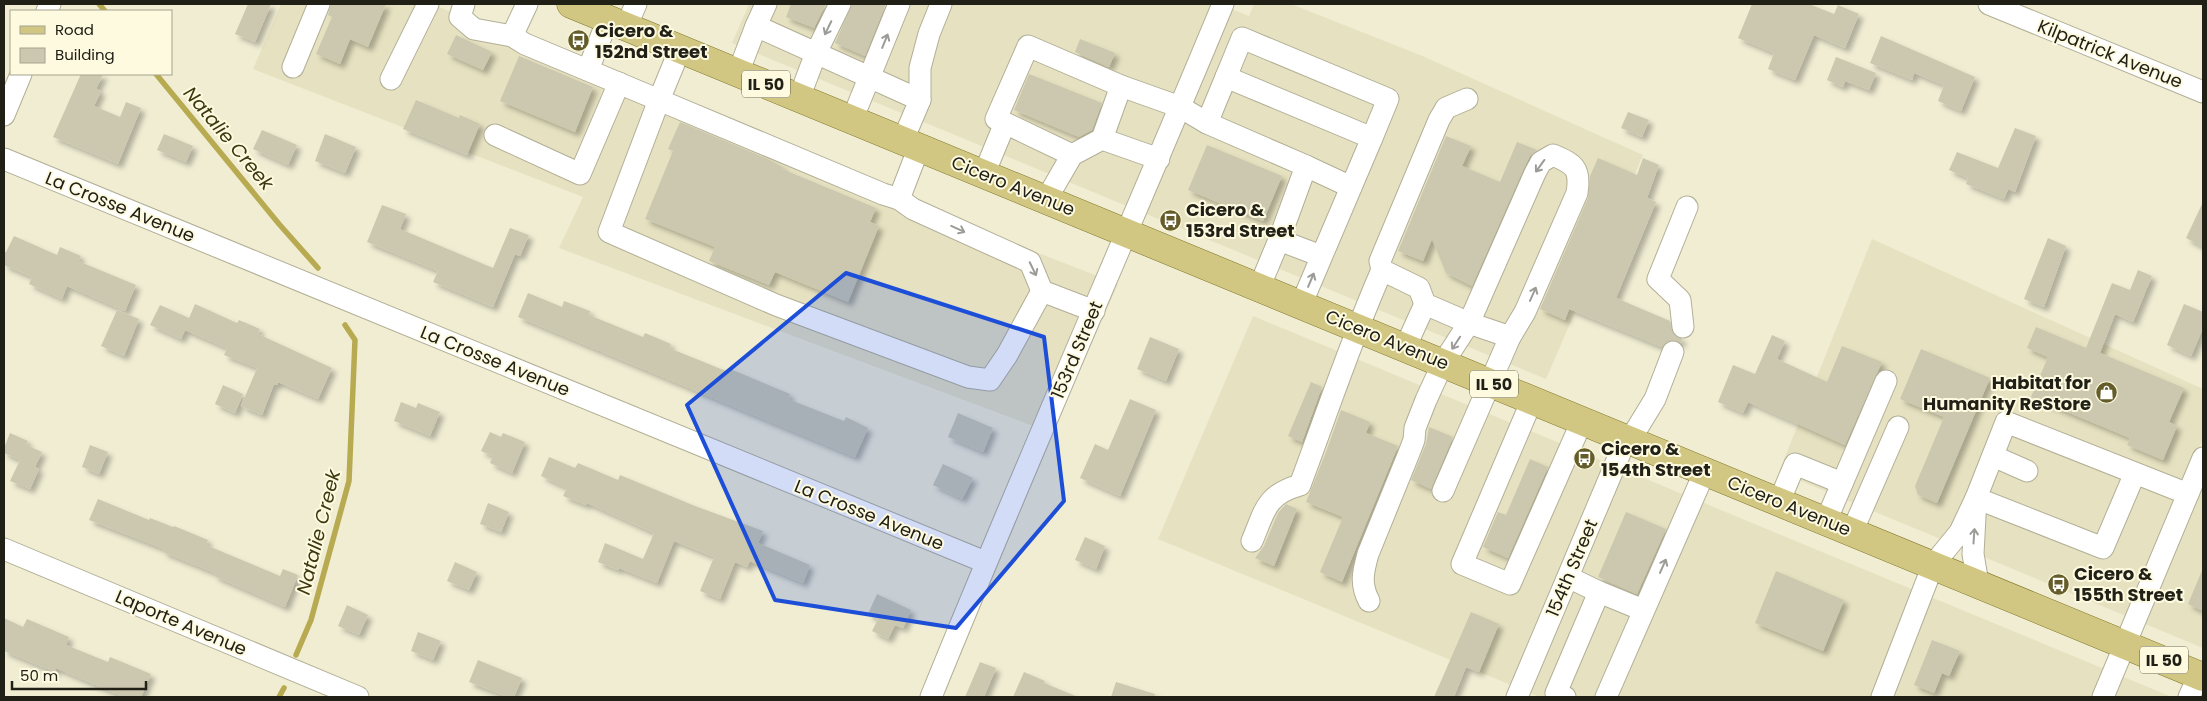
<svg xmlns="http://www.w3.org/2000/svg" width="2207" height="701" viewBox="0 0 2207 701" font-family="Poppins,sans-serif">
  <style>
    .built { fill: #e6e1c0 }
    .lines { fill: none; stroke-linecap: round; stroke-linejoin: round }
    .stream { stroke: #b7aa50; stroke-width: 5.5 }
    .building { fill: #cbc8af; filter: url(#shadow) }
    .minor-casing { stroke: #b2af96; stroke-width: 23 }
    .major-casing { stroke: #7f7427; stroke-width: 29 }
    .minor { stroke: #fff; stroke-width: 21 }
    .major { stroke: #d1c782; stroke-width: 28 }
    .oneway { stroke: #9b9b97 }
    .marked { fill: #1d4ed8; fill-opacity: 0.2; stroke: #1d4ed8; stroke-width: 4; stroke-linejoin: round }
    .labels { text-anchor: middle; stroke-width: 4; stroke-linejoin: round; paint-order: stroke }
    .shield { fill: #fdfae0; stroke: #636153; stroke-width: 1 }
    .shield-label { font-size: 16px; font-weight: bold; fill: #212017 }
    .poi-label { font-size: 18px; font-weight: bold; fill: #212017; stroke: #fdfae0; text-anchor: start }
    .street-label { font-size: 18px; fill: #212017; stroke: #fdfae0 }
    .water-label { font-size: 19px; font-style: italic; fill: #3e3811; stroke: #fdfae0 }
  </style>
  <defs>
    <filter id="shadow"><feDropShadow dx="4.5" dy="4.5" stdDeviation="2.5" flood-color="#0004"/></filter>
  </defs>
  <rect width="100%" height="100%" fill="#f0edd3"/>
  <g class="built">
    <path d="M281,4H432L838,175L1118,284L1052,433L559,248L583,197L253,69Z"/>
    <path d="M749,4H1219L1249,16L1254,4H1291L1420,55L1643,155L1546,379L732,43Z"/>
    <path d="M1872,239L2203,389V438L2188,475L2203,481V648L1779,472Z"/>
    <path d="M1253,316L2172,697H1540L1158,539Z"/>
  </g>
  <g class="lines">
    <g class="stream">
      <path d="M99,4L105,11"/>
      <path d="M156,74L279,224L318,268"/>
      <path d="M296,655L311,620L349,481L355,340L345,325"/>
      <path d="M279,697L284,688"/>
    </g>
  </g>
  <g class="building">
    <path d="M248,4H271L255,42L235,34Z"/>
    <path d="M331,4H386L368,47L350,39L340,64L316,54L332,17L328,15Z"/>
    <path d="M791,4H826L814,28L786,17Z"/>
    <path d="M852,4H886L865,56L835,43Z"/>
    <path d="M1752,4H1809L1834,14L1838,5L1859,14L1845,48L1814,35L1795,80L1768,69L1774,53L1738,38Z"/>
    <path d="M456,35L492,52L483,70L447,54Z"/>
    <path d="M1881,36L1975,77L1961,111L1938,101L1944,85L1914,73L1912,80L1870,63Z"/>
    <path d="M1080,39L1115,53L1109,67L1075,52Z"/>
    <path d="M519,56L593,87L575,132L500,101Z"/>
    <path d="M1836,57L1876,73L1869,90L1845,81L1843,87L1827,80Z"/>
    <path d="M81,74H103L96,89L101,91L94,106L120,117L126,102L141,108L118,164L53,137Z"/>
    <path d="M1029,74L1102,103L1092,130L1079,137L1014,110Z"/>
    <path d="M416,100L459,118L460,115L480,124L467,155L403,129Z"/>
    <path d="M1628,112L1649,120L1642,137L1621,128Z"/>
    <path d="M680,122L768,159L783,167L782,169L876,208L870,222L879,226L848,302L775,272L769,285L709,261L715,247L645,219L673,151L668,149Z"/>
    <path d="M2015,128L2036,136L2015,192L2008,189L2004,199L1966,184L1968,178L1949,170L1957,152L1998,168Z"/>
    <path d="M262,130L297,145L288,165L253,149Z"/>
    <path d="M164,134L193,146L186,162L157,150Z"/>
    <path d="M325,134L356,147L345,173L315,161Z"/>
    <path d="M1446,136L1471,146L1462,166L1500,182L1517,142L1537,150L1530,156L1524,168L1472,286L1446,273L1432,239L1423,261L1398,251Z"/>
    <path d="M1207,145L1282,176L1263,221L1188,190Z"/>
    <path d="M1598,158L1637,175L1643,158L1659,165L1647,198L1656,202L1616,298L1670,321L1673,334L1682,339L1681,343L1671,340L1662,347L1569,309L1565,320L1540,309L1588,198L1590,176Z"/>
    <path d="M2203,202V247L2186,238Z"/>
    <path d="M382,205L406,214L400,229L493,268L510,228L529,235L520,256L515,254L493,307L433,282L438,271L367,242Z"/>
    <path d="M14,236L57,255L60,247L81,256L78,261L136,285L125,311L67,286L62,299L29,284L32,277L4,265V252H6Z"/>
    <path d="M2048,238L2066,246L2044,307L2024,299Z"/>
    <path d="M2138,270L2152,276L2133,322L2115,314L2100,353L2184,388L2169,422L2177,426L2163,460L2127,445L2130,438L2031,397L2048,357L2027,348L2036,327L2086,348L2112,283L2130,290Z"/>
    <path d="M528,293L562,307L564,301L590,311L589,315L643,337L645,333L671,344L669,348L726,371L728,368L790,394L788,399L844,421L846,417L868,428L855,457L518,317Z"/>
    <path d="M195,304L237,323L239,320L260,329L258,334L332,368L318,399L278,382L277,385L274,384L262,415L241,406L257,368L224,355L227,348L185,330L181,339L150,325L160,305L189,318Z"/>
    <path d="M2184,304L2203,312V328L2191,356L2167,345Z"/>
    <path d="M117,310L139,319L124,356L101,346Z"/>
    <path d="M1772,335L1785,341L1777,359L1827,382L1842,346L1882,362L1845,445L1748,402L1743,413L1718,402L1733,365L1755,374Z"/>
    <path d="M1150,337L1179,349L1166,381L1137,369Z"/>
    <path d="M1921,349L1990,378L1937,503L1918,495L1915,486L1944,417L1900,399Z"/>
    <path d="M1311,382L1322,387L1302,442L1288,436Z"/>
    <path d="M223,385L243,394L235,413L215,404Z"/>
    <path d="M1130,399L1156,410L1120,496L1080,478L1095,444L1108,450Z"/>
    <path d="M401,402L416,408L418,403L440,412L430,436L394,421Z"/>
    <path d="M1341,410L1370,422L1366,433L1398,446L1342,582L1320,572L1343,517L1306,502L1326,452Z"/>
    <path d="M958,413L993,428L983,452L948,437Z"/>
    <path d="M1429,427L1453,437L1431,489L1411,480L1426,444Z"/>
    <path d="M490,432L501,437L503,433L525,442L512,473L490,463L493,456L481,451Z"/>
    <path d="M10,433L28,441L26,445L42,452L35,467L39,469L30,489L10,481L20,460L4,453V448Z"/>
    <path d="M90,445L108,452L99,474L82,467Z"/>
    <path d="M549,457L575,468L578,463L618,480L620,475L695,506L763,531L758,543L810,565L803,583L750,561L747,567L735,562L720,599L700,591L714,557L674,541L657,583L619,568L618,570L598,562L605,543L643,559L654,533L587,503L586,505L563,496L567,488L541,476Z"/>
    <path d="M1530,459L1548,467L1508,558L1483,547L1498,512L1506,515Z"/>
    <path d="M943,464L973,478L962,499L933,485Z"/>
    <path d="M98,499L149,520L150,518L173,527L174,526L208,540L206,545L280,576L283,569L298,575L285,607L214,576L215,573L163,552L164,549L89,520Z"/>
    <path d="M488,503L509,512L501,532L480,524Z"/>
    <path d="M1286,504L1297,509L1274,566L1255,558L1264,546L1278,513Z"/>
    <path d="M1626,512L1666,529L1637,594L1598,577Z"/>
    <path d="M1085,537L1105,546L1096,569L1075,560Z"/>
    <path d="M455,562L477,572L469,590L447,581Z"/>
    <path d="M2203,568V611L2188,604Z"/>
    <path d="M1776,571L1844,600L1823,651L1755,623Z"/>
    <path d="M877,594L911,610L903,628L895,625L888,639L872,631L878,619L868,614Z"/>
    <path d="M347,605L368,615L359,635L338,626Z"/>
    <path d="M1471,612L1499,624L1479,672L1466,667L1454,697H1434Z"/>
    <path d="M4,618L23,627L27,619L69,637L66,645L108,662L110,657L151,674L141,697H124L56,668L55,672L4,651Z"/>
    <path d="M418,632L441,641L433,660L411,651Z"/>
    <path d="M1932,640L1960,651L1949,676L1942,673L1934,693L1914,685Z"/>
    <path d="M478,660L522,678L514,697H508L469,682Z"/>
    <path d="M980,662L996,668L984,697H965Z"/>
    <path d="M1024,672L1045,681L1044,683L1078,697H1013Z"/>
    <path d="M1116,682L1155,694L1154,697H1111Z"/>
  </g>
  <g class="lines">
    <defs>
      <g id="minor">
        <path d="M464,4L460,17L474,29L512,36L525,44L659,100L680,49"/>
        <path d="M1989,4L2203,92"/>
        <path d="M47,11L50,4"/>
        <path d="M756,26L766,4"/>
        <path d="M626,27L636,4"/>
        <path d="M512,36L527,4"/>
        <path d="M293,67L319,4"/>
        <path d="M588,70L608,19"/>
        <path d="M738,73L756,26L920,100L903,140"/>
        <path d="M1226,77L1242,38L1388,99L1372,138"/>
        <path d="M391,79L428,4"/>
        <path d="M799,98L816,53L840,4"/>
        <path d="M920,100V68L929,34L941,4"/>
        <path d="M4,115L21,74"/>
        <path d="M852,120L899,4"/>
        <path d="M1005,123L996,119L1028,46L1121,86"/>
        <path d="M1207,123L1306,166L1279,240L1321,256"/>
        <path d="M495,135L580,174L619,83"/>
        <path d="M1102,139L1121,86L1180,107L1207,123L1226,77L1372,138L1301,305"/>
        <path d="M919,147L899,199L913,209L1030,262L1042,291"/>
        <path d="M4,159L985,562"/>
        <path d="M1306,166L1351,187"/>
        <path d="M984,174L1005,123L1072,155"/>
        <path d="M899,199L883,194L659,100L609,232L776,305L968,377L990,380L1007,355L1042,291L1094,311"/>
        <path d="M1046,200L1072,155L1102,139L1159,159"/>
        <path d="M1382,270L1380,261L1439,120L1446,108L1467,99"/>
        <path d="M1259,288L1279,240"/>
        <path d="M1683,327L1680,300L1658,279L1687,207"/>
        <path d="M1405,348L1425,304"/>
        <path d="M1532,400L1462,564L1510,584L1582,421"/>
        <path d="M1630,440L1655,399L1673,352"/>
        <path d="M1993,456L2027,471"/>
        <path d="M2135,473L2103,548L1976,498L2006,422L2188,494"/>
        <path d="M1779,502L1795,464L1842,483"/>
        <path d="M1826,521L1886,381"/>
        <path d="M1852,532L1898,427"/>
        <path d="M1252,541C1265,511 1265,495 1300,485C1327,413 1351,340 1382,270L1419,288L1425,304L1469,323L1510,337"/>
        <path d="M4,549L358,697"/>
        <path d="M1599,592L1643,610"/>
        <path d="M1369,601C1360,584 1363,572 1368,554L1409,453L1414,440L1415,428L1426,400L1443,363L1469,323L1535,173L1541,162L1553,155C1574,164 1581,168 1577,193L1525,312L1510,337L1443,491"/>
        <path d="M931,697C1025,465 1127,235 1223,4"/>
        <path d="M1517,697L1626,439"/>
        <path d="M1565,697L1556,693L1599,592L1568,577"/>
        <path d="M1606,697L1705,471"/>
        <path d="M1882,697L1933,565L1960,532L1976,498L1973,554L1978,584"/>
        <path d="M2103,697L2203,458"/>
        <path d="M2189,697L2199,675"/>
      </g>
      <path id="major" d="M571,4L2203,677"/>
    </defs>
    <use href="#minor" class="minor-casing"/>
    <use href="#major" class="major-casing"/>
    <use href="#minor" class="minor"/>
    <use href="#major" class="major"/>
  </g>
  <defs><path id="oneway-shaft" d="M-6 0H5M1.5-3L5.5 0L1.5 3" fill="none" stroke-width="1.6" stroke-linecap="round" stroke-linejoin="round" transform="scale(1.25)"/></defs>
  <g class="oneway">
    <use href="#oneway-shaft" transform="translate(828 28) rotate(116)"/>
    <use href="#oneway-shaft" transform="translate(885 41) rotate(-68)"/>
    <use href="#oneway-shaft" transform="translate(1540 166) rotate(126)"/>
    <use href="#oneway-shaft" transform="translate(958 229) rotate(25)"/>
    <use href="#oneway-shaft" transform="translate(1033 269) rotate(64)"/>
    <use href="#oneway-shaft" transform="translate(1311 280) rotate(-67)"/>
    <use href="#oneway-shaft" transform="translate(1533 294) rotate(-66)"/>
    <use href="#oneway-shaft" transform="translate(1456 343) rotate(123)"/>
    <use href="#oneway-shaft" transform="translate(1974 536) rotate(-86)"/>
    <use href="#oneway-shaft" transform="translate(1663 566) rotate(-66)"/>
  </g>
  <path class="marked" d="M846,273L1044,337L1064,501L956,628L775,600L687,405Z"/>
  <defs>
    <symbol id="bus-disc" viewBox="-11 -11 22 22"><circle r="9.5" fill="#645c29" stroke="#fdfae0"/><path d="M-5-6H5V4H4V6H2V4H-2V6H-4V4H-5ZM-3.5-4V0h7V-4ZM-3.5 1.2v1.5H-2V1.2ZM2 1.2v1.5H3.5V1.2Z" fill="#fff"/></symbol>
    <symbol id="shop-disc" viewBox="-11 -11 22 22"><circle r="9.5" fill="#645c29" stroke="#fdfae0"/><path d="M-5-2.5h2.3a2.7 3.5 0 0 1 5.4 0H5L5.5 6h-11ZM-1.5-2.5h3a1.5 2.3 0 0 0-3 0Z" fill="#fff"/></symbol>
  </defs>
  <g fill-rule="evenodd">
    <use href="#bus-disc" x="566" y="28" width="25" height="25"/>
    <use href="#bus-disc" x="1158" y="208" width="25" height="25"/>
    <use href="#shop-disc" x="2094" y="380" width="25" height="25"/>
    <use href="#bus-disc" x="1572" y="446" width="25" height="25"/>
    <use href="#bus-disc" x="2046" y="572" width="25" height="25"/>
  </g>
  <g class="labels">
    <g class="shield">
      <rect x="742" y="70.5" width="48" height="27" rx="4"/>
      <rect x="1470" y="370.5" width="48" height="27" rx="4"/>
      <rect x="2140" y="646.5" width="48" height="27" rx="4"/>
    </g>
    <g class="shield-label">
      <text x="766" y="90">IL 50</text>
      <text x="1494" y="390">IL 50</text>
      <text x="2164" y="666">IL 50</text>
    </g>
    <g class="poi-label">
      <text x="595" y="37">Cicero &amp;<tspan x="595" dy="21">152nd Street</tspan></text>
      <text x="1186" y="216">Cicero &amp;<tspan x="1186" dy="21">153rd Street</tspan></text>
      <text x="2091" y="389" text-anchor="end">Habitat for<tspan x="2091" dy="21">Humanity ReStore</tspan></text>
      <text x="1601" y="455">Cicero &amp;<tspan x="1601" dy="21">154th Street</tspan></text>
      <text x="2074" y="580">Cicero &amp;<tspan x="2074" dy="21">155th Street</tspan></text>
    </g>
    <g class="street-label">
      <text transform="translate(2110 54) rotate(22)" y="6">Kilpatrick Avenue</text>
      <text transform="translate(1013 186) rotate(22)" y="6">Cicero Avenue</text>
      <text transform="translate(120 207) rotate(22)" y="6">La Crosse Avenue</text>
      <text transform="translate(1387 340) rotate(22)" y="6">Cicero Avenue</text>
      <text transform="translate(1077 350) rotate(-67)" y="6">153rd Street</text>
      <text transform="translate(495 361) rotate(22)" y="6">La Crosse Avenue</text>
      <text transform="translate(1789 506) rotate(22)" y="6">Cicero Avenue</text>
      <text transform="translate(869 515) rotate(22)" y="6">La Crosse Avenue</text>
      <text transform="translate(1572 568) rotate(-67)" y="6">154th Street</text>
      <text transform="translate(181 623) rotate(23)" y="6">Laporte Avenue</text>
    </g>
    <g class="water-label">
      <text transform="translate(229 138) rotate(50)" y="7">Natalie Creek</text>
      <text transform="translate(318 532) rotate(-76)" y="7">Natalie Creek</text>
    </g>
  </g>
  <rect width="2207" height="701" fill="none" stroke="#212017" stroke-width="10"/>
  <rect x="10" y="10" width="162" height="65" fill="#fdfae0" stroke="#a5a390"/>
  <rect x="20" y="26" width="25" height="8" fill="#d1c782" stroke="#a5a390"/>
  <text x="55" y="35" font-size="15" fill="#212017">Road</text>
  <rect x="20" y="48" width="25" height="15" fill="#cbc8af" stroke="#a5a390"/>
  <text x="55" y="60" font-size="15" fill="#212017">Building</text>
  <path d="M12 681v8h134v-8" fill="none" stroke="#212017" stroke-width="2.5"/>
  <text x="20" y="681" font-size="15" fill="#212017" stroke="#fdfae0" stroke-width="4" paint-order="stroke">50 m</text>
</svg>
